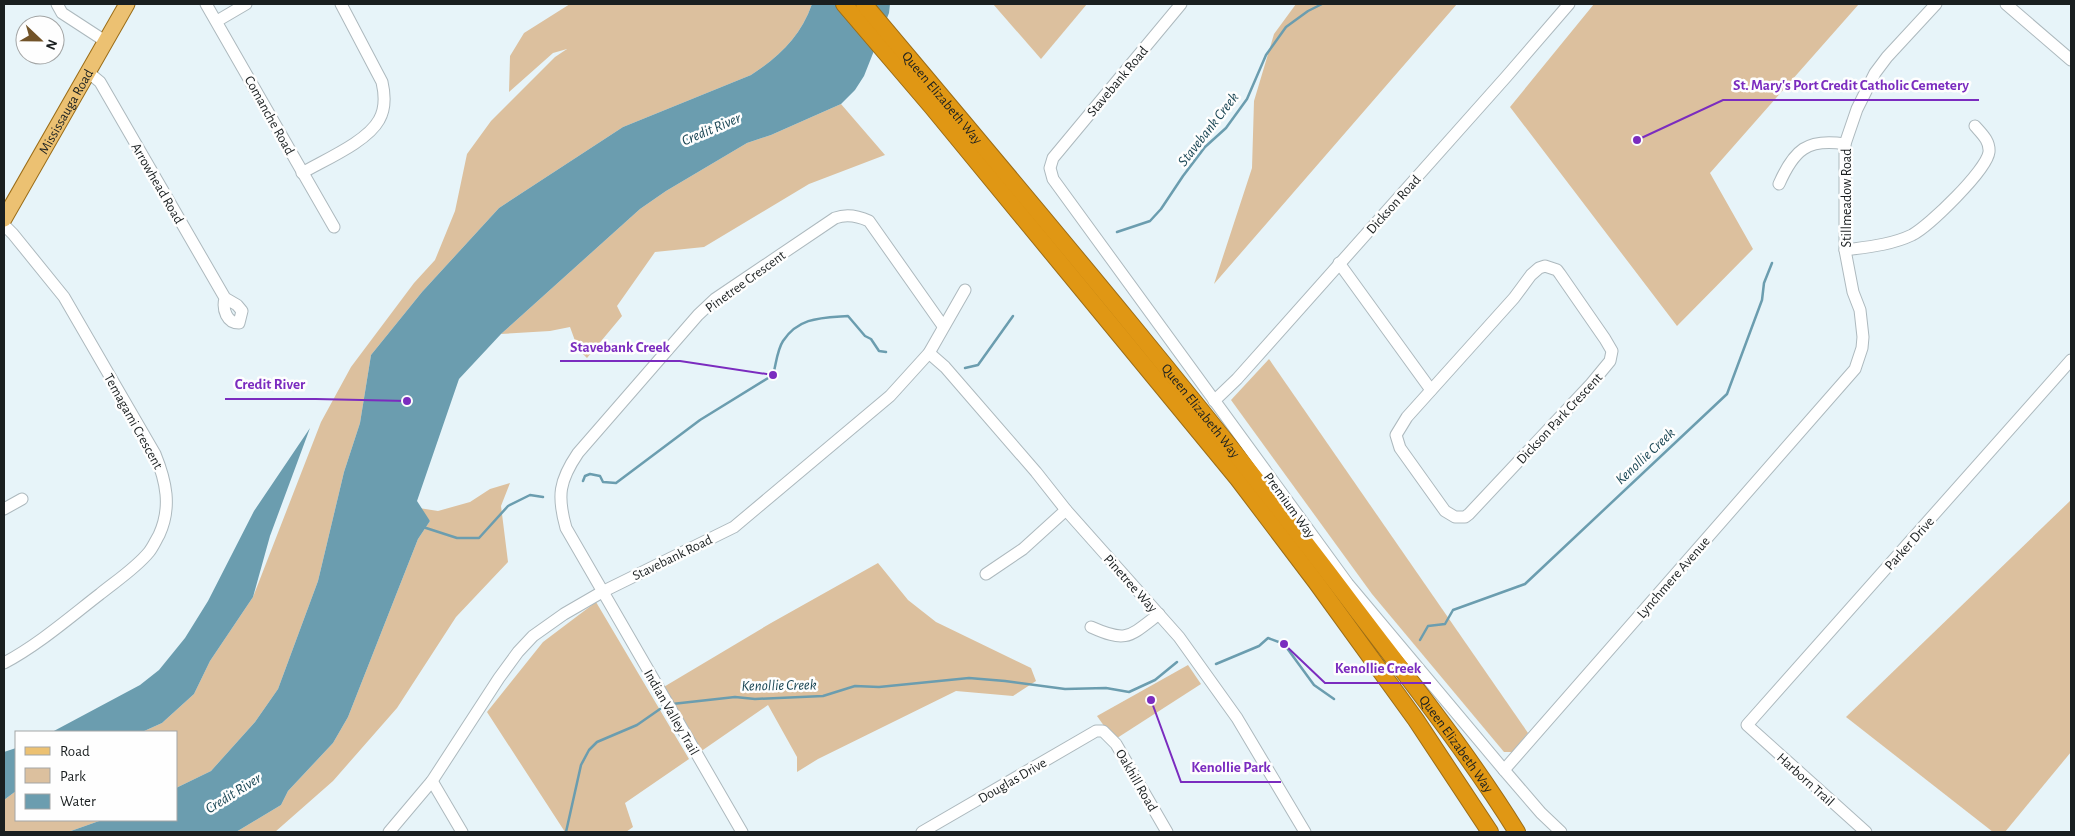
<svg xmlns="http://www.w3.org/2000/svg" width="2075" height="836" viewBox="0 0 2075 836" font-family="'Alegreya Sans',sans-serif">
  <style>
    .green { fill: #dcc09e }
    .water { fill: #6b9daf }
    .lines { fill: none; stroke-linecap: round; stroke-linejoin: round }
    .stream { stroke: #6b9daf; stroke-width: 2.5 }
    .minor-casing { stroke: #adb9be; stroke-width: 13 }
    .major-casing { stroke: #9b6d18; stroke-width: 17 }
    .highway-casing { stroke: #9b6d18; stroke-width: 18 }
    .minor { stroke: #fff; stroke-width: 11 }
    .major { stroke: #ecc172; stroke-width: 15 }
    .highway { stroke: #e09714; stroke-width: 16 }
    .labels { text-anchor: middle; stroke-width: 5; stroke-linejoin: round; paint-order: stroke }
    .street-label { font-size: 14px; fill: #1a1f20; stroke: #fefefe }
    .water-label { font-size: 15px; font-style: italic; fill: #1a4654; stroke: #fefefe }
    .leader { fill: none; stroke: #7b2cbf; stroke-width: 2 }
    .callout-dot { fill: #7b2cbf; stroke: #fefefe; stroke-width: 2 }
    .callout-label { font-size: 15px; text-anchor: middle; font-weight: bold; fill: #7b2cbf; stroke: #fefefe; stroke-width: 5; stroke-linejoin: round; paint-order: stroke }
  </style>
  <rect width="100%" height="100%" fill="#e7f4f9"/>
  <g class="green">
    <path d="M570,4H812C801,36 779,57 751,75L623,127L499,208L422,292L371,355L360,423L344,472L318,581L278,689L255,722L211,771L176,788V732H142L162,723L194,694L210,661L253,597L321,422L351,367L414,283L435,260L455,211L467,154L491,121L555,57L567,49L553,53L509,92L510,56L524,33Z"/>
    <path d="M993,4H1087L1041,59Z"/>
    <path d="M1296,4H1457L1214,284L1252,168L1254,101L1274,34Z"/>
    <path d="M1594,4H1859L1710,173L1753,249L1677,326L1510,107Z"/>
    <path d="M841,104L885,155L809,184L704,247L655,252L617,306L622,316L587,358L578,349L570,327L550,331L501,334L640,209L666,191L747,143L771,135Z"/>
    <path d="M1269,359L1528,733L1512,752H1504L1372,594L1231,400Z"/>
    <path d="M510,483L501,506L508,562L456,617L397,708L333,781L275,832H236L281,805L288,791L333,743L348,717L418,539L430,521L419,508L438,511L470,502L490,489Z"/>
    <path d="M2071,500V752L2005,832H1993L1846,717Z"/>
    <path d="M878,563L908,600L936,622L1031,668L1036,681L1013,696L956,691L818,759L797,772V757L768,705L700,752L662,688L771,623Z"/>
    <path d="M596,602L689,759L625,803L633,827L626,832H565L487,712L543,642Z"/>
    <path d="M1188,665L1201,684L1114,740L1097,716Z"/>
    <path d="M16,791V820H102L68,832H4V800Z"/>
  </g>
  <g class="water">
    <path d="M812,4H890L889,13L864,76L855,90L841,104L771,135L747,143L666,191L640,209L501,334L459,379L417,501L430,521L418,539L348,717L333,743L288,791L281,805L236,832H68L102,820H176V788L211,771L255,722L278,689L318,581L344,472L360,423L371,355L422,292L499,208L623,127L751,75C779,57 801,36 812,4Z"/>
    <path d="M310,428L270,536L253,597L210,661L194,694L162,723L142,732H52L140,685L159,670L185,638L208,601L254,511Z"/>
    <path d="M16,748V791L4,800V752Z"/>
  </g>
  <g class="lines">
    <g class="stream">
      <path d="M1117,232L1150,221L1161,209L1183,176L1205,147L1226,128L1247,99L1266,55L1286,27L1308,11L1322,4"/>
      <path d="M965,368L978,365L1013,316"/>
      <path d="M583,481L585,476L590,474L600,476L603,482L616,483L700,420L773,375C776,365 777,350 783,341C799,317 821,318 848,316L865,336L871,339L879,351L886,352"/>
      <path d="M423,527L457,538H479L508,506L530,495L543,497"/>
      <path d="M1420,640L1428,626L1445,624L1453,610L1525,584L1727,394L1762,300L1764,283L1772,263"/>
      <path d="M1216,664L1259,646L1268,638L1284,644L1314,685L1334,699"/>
      <path d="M672,704L735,697L755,699L823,696L855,686L879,687L969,678L1005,681L1065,689L1106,688L1129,692L1155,680L1177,662"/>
      <path d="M566,832L581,765L589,750L597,742L637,725L660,709"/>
    </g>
    <defs>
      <g id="minor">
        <path d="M57,4L62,13L105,41"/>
        <path d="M206,4L334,227"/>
        <path d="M1181,4L1053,158L1050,168L1053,179L1348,584L1504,770L1541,813L1561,832"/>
        <path d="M2006,4L2071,60"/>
        <path d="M217,21L246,4"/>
        <path d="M88,72L100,82L225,298C222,310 227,323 239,323L242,311L237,305L225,298"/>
        <path d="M302,173C324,160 367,142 379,120C386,108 385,95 382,82L341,4"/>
        <path d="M1779,184C1794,150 1807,138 1845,144"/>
        <path d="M4,225L13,234L64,297L155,454C166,481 172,507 159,535C156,540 153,547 149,552C136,568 116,581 100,594C69,618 38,645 4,663"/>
        <path d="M1845,250C1867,247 1891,245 1912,235C1929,226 1987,170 1989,152C1990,141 1982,134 1975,126"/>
        <path d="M1339,263L1431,390"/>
        <path d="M1545,266L1557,270L1560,274L1605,339L1612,351L1610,361L1591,384L1469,514L1465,517H1455L1445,511L1400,448L1396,435L1407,417L1514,298L1531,275L1539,268Z"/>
        <path d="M929,353L945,367L1036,472L1066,510L1179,637L1237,718L1305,832"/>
        <path d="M1214,401L1237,379L1506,77L1569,4"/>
        <path d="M4,509L22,499"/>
        <path d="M986,574L1023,549L1066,510"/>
        <path d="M1091,627C1127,643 1129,637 1159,614"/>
        <path d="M1504,770L1855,369L1862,348L1863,337L1860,310L1853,292L1845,250V144L1857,109L1875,73L1887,57L1936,4"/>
        <path d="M432,781L462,832"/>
        <path d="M389,832L432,781L499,678L518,652L533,636L564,614L602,592L734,527L890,396L929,353L965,290"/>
        <path d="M742,832L566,528C557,496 559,481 578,453L698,315L715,299L835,218C846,214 858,216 869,221L943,326"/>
        <path d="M922,832L1096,731H1103L1116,744L1167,832"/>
        <path d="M1866,832L1747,725L2071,360"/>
      </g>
      <g id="major">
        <path id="s1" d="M4,219L127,4"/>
      </g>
      <g id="highway">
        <path d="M844,4L932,107L1238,479L1316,582L1416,720L1490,832"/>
        <path id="s2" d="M864,4C1026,197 1190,390 1343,592C1402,671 1465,748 1517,832"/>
      </g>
    </defs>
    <use href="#minor" class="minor-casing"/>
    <use href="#major" class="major-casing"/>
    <use href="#highway" class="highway-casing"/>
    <use href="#minor" class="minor"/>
    <use href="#major" class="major"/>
    <use href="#highway" class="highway"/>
  </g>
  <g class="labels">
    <g class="street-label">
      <text transform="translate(1117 81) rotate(-50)" y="5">Stavebank Road</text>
      <text dy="5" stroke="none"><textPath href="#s2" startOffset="122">Queen Elizabeth Way</textPath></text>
      <text dy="5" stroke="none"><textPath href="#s1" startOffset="124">Mississauga Road</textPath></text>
      <text transform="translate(270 115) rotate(61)" y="5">Comanche Road</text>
      <text transform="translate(158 183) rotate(60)" y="5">Arrowhead Road</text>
      <text transform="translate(1846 198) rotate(-90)" y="5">Stillmeadow Road</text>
      <text transform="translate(1393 204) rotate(-48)" y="5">Dickson Road</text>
      <text transform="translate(745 281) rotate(-36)" y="5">Pinetree Crescent</text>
      <text dy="5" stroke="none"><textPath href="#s2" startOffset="528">Queen Elizabeth Way</textPath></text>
      <text transform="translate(1559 418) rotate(-47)" y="5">Dickson Park Crescent</text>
      <text transform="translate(134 421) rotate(61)" y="5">Temagami Crescent</text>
      <text transform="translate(1290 505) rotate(54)" y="5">Premium Way</text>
      <text transform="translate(1909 543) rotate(-48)" y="5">Parker Drive</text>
      <text transform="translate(672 557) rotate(-26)" y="5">Stavebank Road</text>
      <text transform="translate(1673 577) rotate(-49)" y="5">Lynchmere Avenue</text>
      <text transform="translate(1131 583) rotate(48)" y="5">Pinetree Way</text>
      <text transform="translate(672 712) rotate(60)" y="5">Indian Valley Trail</text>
      <text dy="5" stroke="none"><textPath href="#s2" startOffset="948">Queen Elizabeth Way</textPath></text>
      <text transform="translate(1806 779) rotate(42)" y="5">Harborn Trail</text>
      <text transform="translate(1012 780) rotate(-30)" y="5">Douglas Drive</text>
      <text transform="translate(1137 780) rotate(60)" y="5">Oakhill Road</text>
    </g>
    <g class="water-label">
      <text transform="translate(711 129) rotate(-23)" y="5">Credit River</text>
      <text transform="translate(1208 129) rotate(-52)" y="5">Stavebank Creek</text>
      <text transform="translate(1645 456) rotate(-43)" y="5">Kenollie Creek</text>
      <text transform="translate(779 685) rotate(-1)" y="5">Kenollie Creek</text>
      <text transform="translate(233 793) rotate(-32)" y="5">Credit River</text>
    </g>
  </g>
  <path class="leader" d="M1637 140L1723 100H1979M773 375L680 361H560M407 401L316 399H225M1284 644L1325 683H1431M1151 700L1181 782H1281"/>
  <g class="callout-dot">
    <circle cx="1637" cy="140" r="5"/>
    <circle cx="773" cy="375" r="5"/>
    <circle cx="407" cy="401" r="5"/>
    <circle cx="1284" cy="644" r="5"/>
    <circle cx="1151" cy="700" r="5"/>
  </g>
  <g class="callout-label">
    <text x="1851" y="90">St. Mary's Port Credit Catholic Cemetery</text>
    <text x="620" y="352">Stavebank Creek</text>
    <text x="270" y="389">Credit River</text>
    <text x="1378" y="673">Kenollie Creek</text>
    <text x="1231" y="772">Kenollie Park</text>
  </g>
  <rect width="2075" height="836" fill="none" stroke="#1a1f20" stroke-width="10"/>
  <rect x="15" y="731" width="162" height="90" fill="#fefefe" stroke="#a3a5a5"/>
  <rect x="25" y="747" width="25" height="8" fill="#ecc172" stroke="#a3a5a5"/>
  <text x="60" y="756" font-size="15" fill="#1a1f20">Road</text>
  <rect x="25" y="768" width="25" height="15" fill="#dcc09e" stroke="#a3a5a5"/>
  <text x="60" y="781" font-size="15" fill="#1a1f20">Park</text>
  <rect x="25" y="794" width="25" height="15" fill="#6b9daf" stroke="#a3a5a5"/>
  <text x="60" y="806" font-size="15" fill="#1a1f20">Water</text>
  <g transform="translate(40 40) rotate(112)"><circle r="24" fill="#fefefe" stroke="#a3a5a5"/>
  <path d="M0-4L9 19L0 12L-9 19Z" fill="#725328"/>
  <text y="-8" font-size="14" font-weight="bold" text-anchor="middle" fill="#1a1f20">N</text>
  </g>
</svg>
